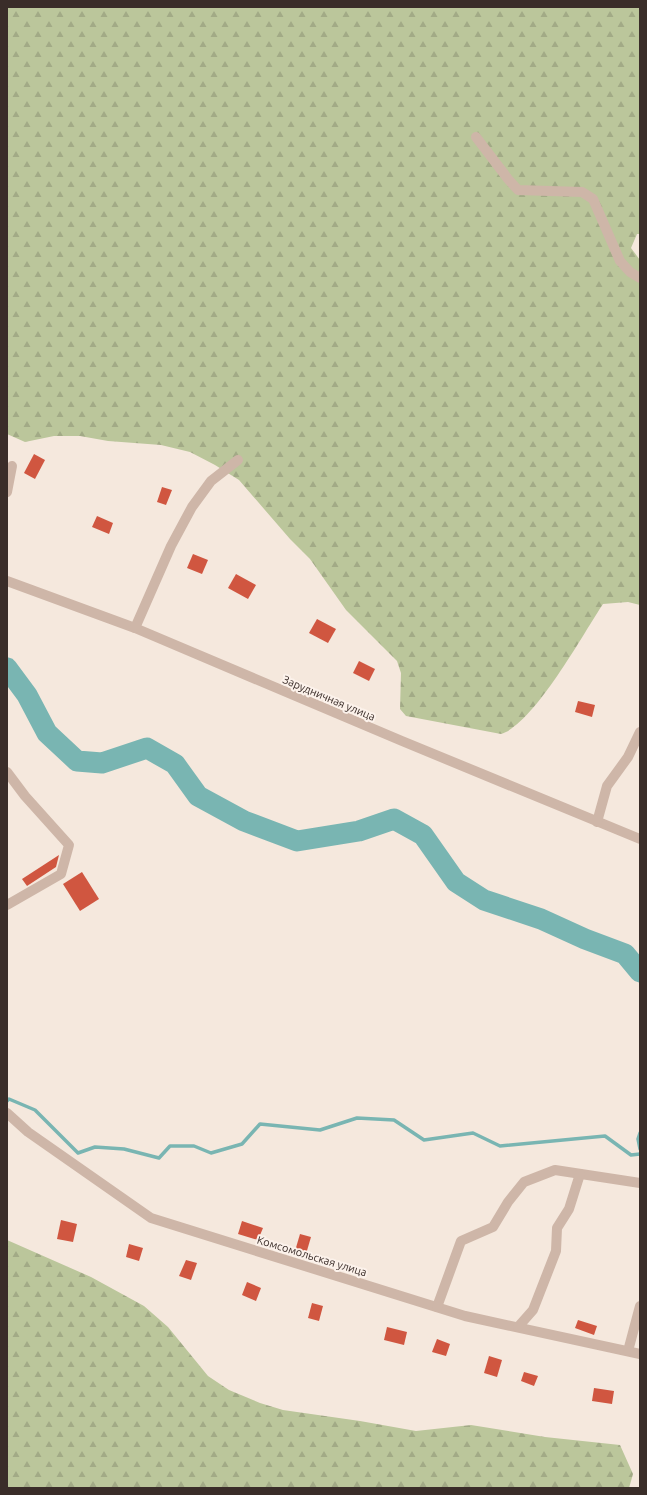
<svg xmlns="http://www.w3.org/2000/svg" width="647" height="1495" viewBox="0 0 647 1495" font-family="Ubuntu,sans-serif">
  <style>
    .forest { fill: url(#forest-firs) }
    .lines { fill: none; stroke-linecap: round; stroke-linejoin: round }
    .stream { stroke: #79b5b2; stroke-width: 3.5 }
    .river { stroke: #79b5b2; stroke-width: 21 }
    .building { fill: #d05640 }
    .minor { stroke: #ceb6a8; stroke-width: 10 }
    .labels { text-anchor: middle; stroke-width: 4; stroke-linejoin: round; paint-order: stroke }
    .street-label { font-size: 11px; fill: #3a2d29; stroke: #fcf2eb }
  </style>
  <defs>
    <pattern id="forest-firs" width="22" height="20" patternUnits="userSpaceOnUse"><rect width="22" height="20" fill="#bbc69b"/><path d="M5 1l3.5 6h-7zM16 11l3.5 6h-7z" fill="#a2aa86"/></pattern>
  </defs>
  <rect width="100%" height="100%" fill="#f5e8dd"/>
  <g class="forest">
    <path d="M7,7H640V234H637L631,248L640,260V605L628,602L603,604C583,634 534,724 501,734L406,716L400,709L401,673L397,661L346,610L310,559L290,539L239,480L215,465L190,452L161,445L108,441L80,436H54L25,442L7,434Z"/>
    <path d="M7,1240L91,1277L144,1306L168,1327L208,1376L229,1390L260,1403L283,1410L360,1421L416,1431L471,1425L545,1437L620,1445L633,1474L629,1488H7Z"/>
  </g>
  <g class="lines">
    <g class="stream">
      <path d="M7,1101L9,1099L35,1110L78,1153L95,1147L124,1149L159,1158L170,1146H194L211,1153L242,1144L260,1124L320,1130L357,1118L394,1120L424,1140L473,1133L500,1146L605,1136L631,1155L640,1154"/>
      <path d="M640,1133L638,1139L640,1149"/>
    </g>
    <path class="river" d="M7,668L27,695L47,733L77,761L102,763L147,748L175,764L198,796L244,821L297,841L359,831L394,819L423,835L456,882L484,900L541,919L585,939L625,954L640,972"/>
  </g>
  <g class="building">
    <path d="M34,454L45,460L35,479L24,473Z"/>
    <path d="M162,487L172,490L166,505L157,502Z"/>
    <path d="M97,516L113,523L109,534L92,527Z"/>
    <path d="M193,554L208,560L202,574L187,568Z"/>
    <path d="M236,574L256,585L248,599L228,588Z"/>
    <path d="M317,619L336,629L328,643L309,633Z"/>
    <path d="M359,661L375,669L369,681L353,673Z"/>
    <path d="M578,701L595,705L592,717L575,712Z"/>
    <path d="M59,855L56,867L27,886L22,879Z"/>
    <path d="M82,872L99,899L80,911L63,884Z"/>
    <path d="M61,1220L77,1224L73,1242L57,1239Z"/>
    <path d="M242,1221L263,1228L258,1240L238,1234Z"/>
    <path d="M300,1234L311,1237L306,1254L295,1251Z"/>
    <path d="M129,1244L143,1248L139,1261L126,1257Z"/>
    <path d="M186,1260L197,1263L191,1280L179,1276Z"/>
    <path d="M247,1282L261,1288L256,1301L242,1295Z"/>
    <path d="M312,1303L323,1306L319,1321L308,1318Z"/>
    <path d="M578,1320L597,1326L594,1335L575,1328Z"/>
    <path d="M387,1327L407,1332L404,1345L384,1340Z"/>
    <path d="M437,1339L450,1344L446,1356L432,1352Z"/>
    <path d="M489,1356L502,1360L497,1377L484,1373Z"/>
    <path d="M524,1372L538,1376L534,1386L521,1381Z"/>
    <path d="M594,1388L614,1391L612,1404L592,1401Z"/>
  </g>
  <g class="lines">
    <g class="minor">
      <path d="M476,137L508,179L518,190L582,192L593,199L620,261L630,272L640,278"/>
      <path d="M7,492L12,466"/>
      <path d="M7,581L135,628L402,741L640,839"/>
      <path d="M135,628L171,546L192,507L211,481L238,460"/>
      <path d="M7,772L25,796L69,845L61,874L7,905"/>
      <path d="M597,822L607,786L628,757L640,732"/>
      <path d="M7,1113L28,1132L151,1218L465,1316L640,1354"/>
      <path d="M437,1307L461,1241L493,1227L508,1202L524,1182L555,1170L640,1183"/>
      <path d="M518,1327L533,1310L556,1251L557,1228L569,1209L580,1174"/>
      <path d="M628,1351L640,1306"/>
    </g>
  </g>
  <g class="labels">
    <g class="street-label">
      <text transform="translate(329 698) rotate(23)" y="4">Зарудничная улица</text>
      <text transform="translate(312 1256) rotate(17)" y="4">Комсомольская улица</text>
    </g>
  </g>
  <rect width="647" height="1495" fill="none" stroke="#3a2d29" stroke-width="16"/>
</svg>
